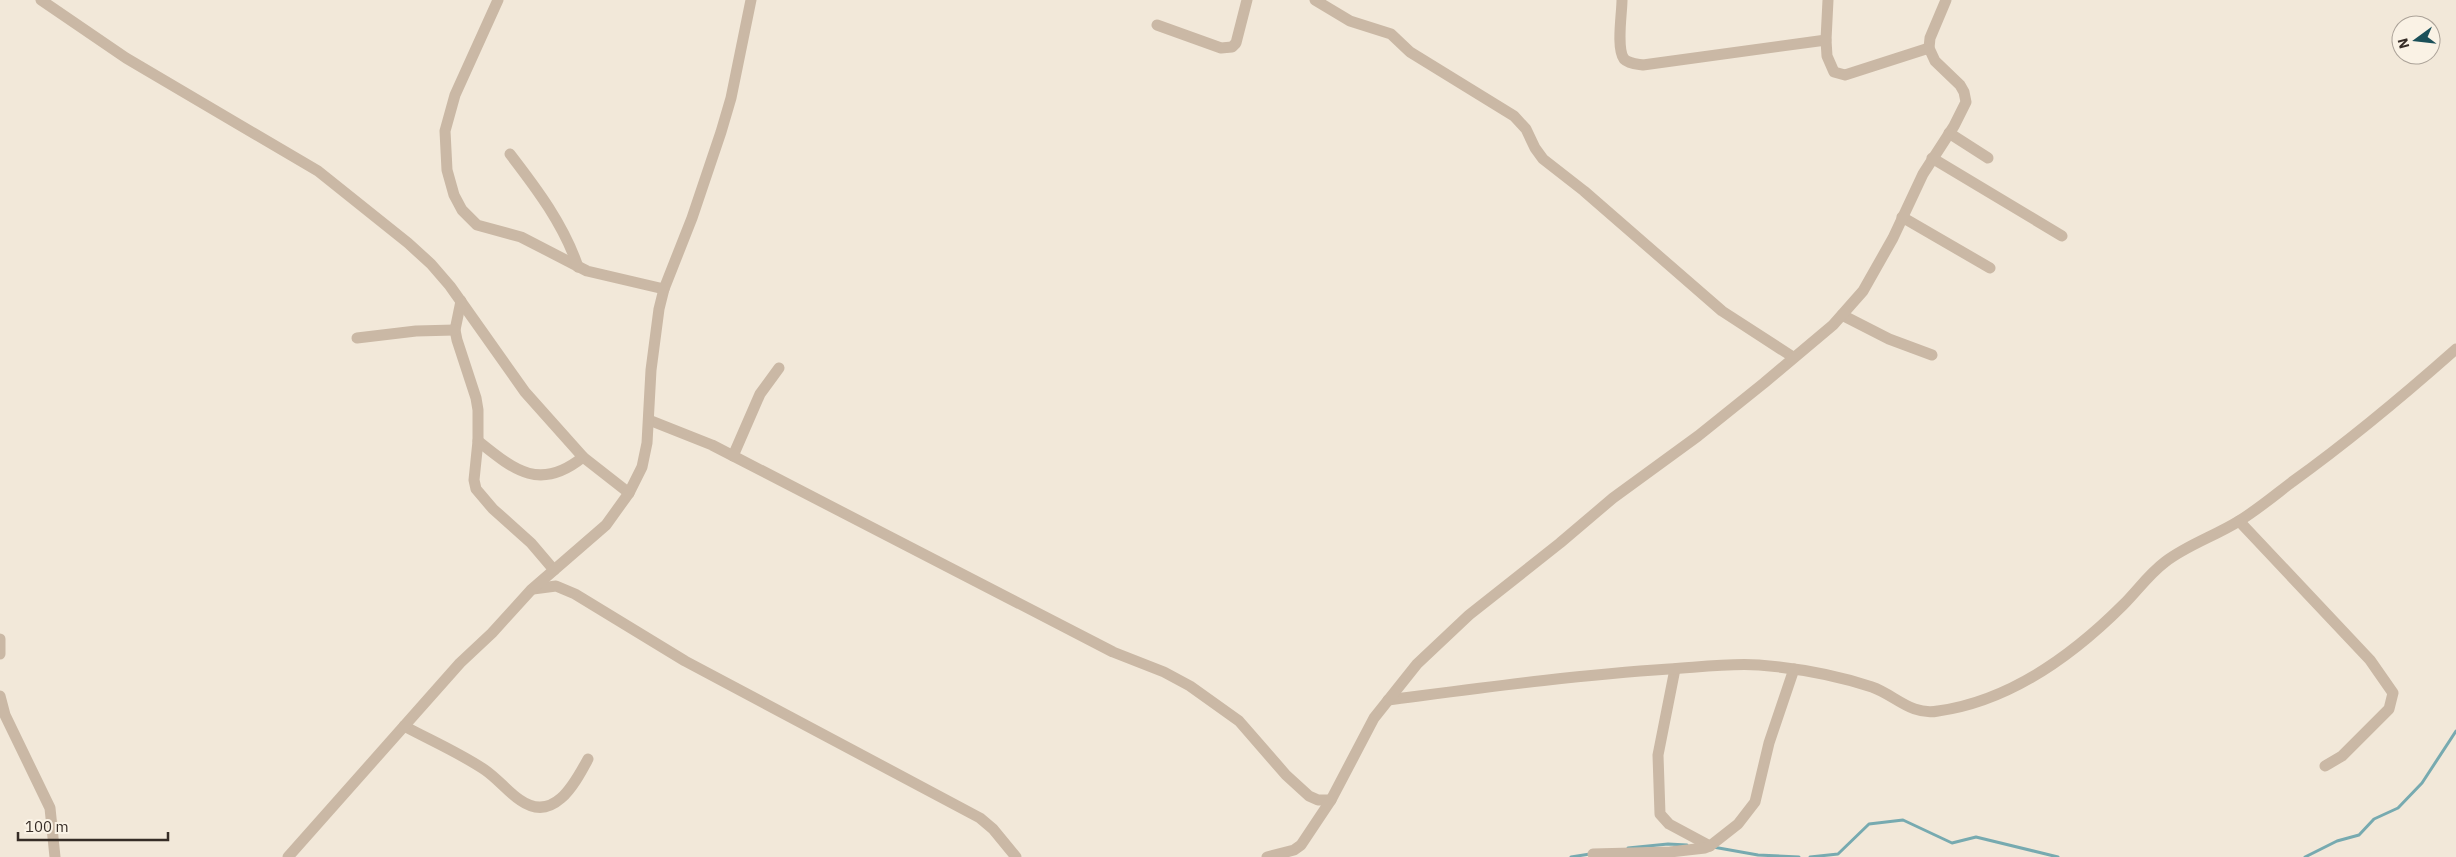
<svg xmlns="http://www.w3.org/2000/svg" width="2456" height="857" viewBox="0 0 2456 857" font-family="'IBM Plex Sans',sans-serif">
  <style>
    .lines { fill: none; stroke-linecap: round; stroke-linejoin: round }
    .stream { stroke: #77aab0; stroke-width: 3 }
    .minor { stroke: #cab8a5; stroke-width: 11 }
  </style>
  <rect width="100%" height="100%" fill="#f2e8d9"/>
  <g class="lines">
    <g class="stream">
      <path d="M1713,847L1758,855L1799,857"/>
      <path d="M1628,848L1668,844L1687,845"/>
      <path d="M1571,857L1590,854"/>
      <path d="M1810,857L1838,854L1869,824L1903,820L1952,843L1976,837L2058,857"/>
      <path d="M2305,857L2337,841L2359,835L2374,819L2398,808L2422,783L2456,731"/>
    </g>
    <g class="minor">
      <path d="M41,0L126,58L318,171L408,243L431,264L450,286L525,392L583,457L629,493"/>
      <path d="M498,0L455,95L445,131L447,170L454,195L462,210L477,225L521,237L587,271L664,289"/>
      <path d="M1315,0L1350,21L1391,34L1410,52L1514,116L1526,129L1535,148L1543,159L1584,191L1722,311L1793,357"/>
      <path d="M1622,0C1622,14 1616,48 1624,59C1629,64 1637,64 1643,65L1826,40"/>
      <path d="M1828,0L1826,40L1827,56L1834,72L1845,75L1929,48"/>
      <path d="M1157,25L1221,48L1232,47L1236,43L1247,0"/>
      <path d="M1949,133L1988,158"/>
      <path d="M510,154C537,189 564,225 578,267"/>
      <path d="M1932,158L2062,236"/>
      <path d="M1902,217L1990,268"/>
      <path d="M461,301L455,330L457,340L476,398L478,410V441L474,480L476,489L493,509L531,543L554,570"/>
      <path d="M1842,315L1889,339L1932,355"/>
      <path d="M357,338L416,331L455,330"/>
      <path d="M649,420L712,445L1113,652L1164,672L1190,686L1239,721L1286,775L1309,796L1318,800H1331"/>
      <path d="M478,441C514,470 540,492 583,457"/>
      <path d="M733,456L760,394L779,368"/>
      <path d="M2239,521L2370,660L2393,693L2389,709L2342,756L2325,766"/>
      <path d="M533,589L556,586L575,594L685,661L980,818L993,829L1016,857"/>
      <path d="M0,654V639"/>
      <path d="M1675,669L1658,755L1660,814L1669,824L1710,846"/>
      <path d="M0,696L5,715L50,808L55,857"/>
      <path d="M1388,700C1481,688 1575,675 1669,669C1700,667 1729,663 1759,665C1796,668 1836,675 1872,687C1895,695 1911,716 1938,711C2010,701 2073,655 2123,605C2137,591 2149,574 2165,562C2187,545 2215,536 2239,521C2257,510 2275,495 2292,482C2349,441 2403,396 2456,349"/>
      <path d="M404,726C430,740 460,753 485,770C498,779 508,792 520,800C554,824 575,783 588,759"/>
      <path d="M1593,854L1670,852L1705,848L1710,846L1738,824L1755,802L1769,743L1794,669"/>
      <path d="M288,857L460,663L492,633L531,590L606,525L629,493L642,467L647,443L651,370L659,309L664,289L692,218L721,132L731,98L751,0"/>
      <path d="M1267,857L1294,850L1301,845L1331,800L1374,718L1417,664L1469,615L1560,543L1613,498L1698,436L1764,383L1833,325L1863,291L1893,238L1923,174L1954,126L1966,102L1964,92L1960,85L1935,61L1929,48L1930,38L1946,0"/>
    </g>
  </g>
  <g transform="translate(2416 40) rotate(255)"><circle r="24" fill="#faf2e5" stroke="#aca399"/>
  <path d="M0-4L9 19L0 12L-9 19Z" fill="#1b5059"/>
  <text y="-8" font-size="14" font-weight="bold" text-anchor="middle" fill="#362c26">N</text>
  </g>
  <path d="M18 832v8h150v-8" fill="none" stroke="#362c26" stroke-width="2.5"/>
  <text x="25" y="832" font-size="15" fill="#362c26" stroke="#faf2e5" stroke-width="4" paint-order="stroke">100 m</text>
</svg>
